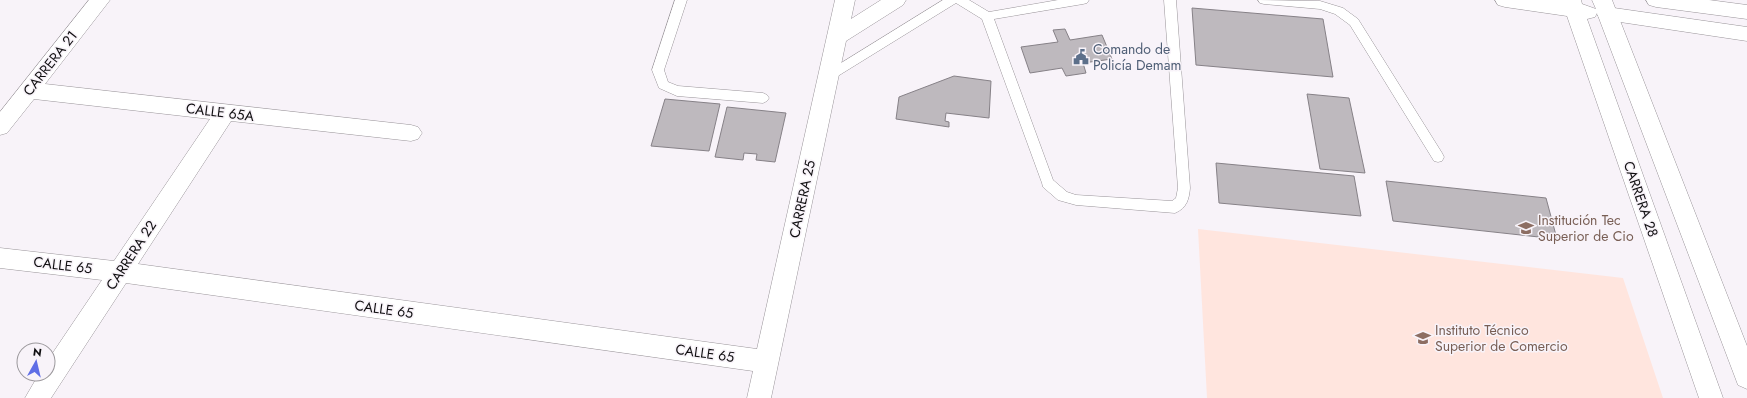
<svg xmlns="http://www.w3.org/2000/svg" width="1747" height="398" viewBox="0 0 1747 398" font-family="Jost,sans-serif">
  <style>
    .education { fill: #ffe5de }
    .building { fill: #beb9be; stroke: #868187 }
    .lines { fill: none; stroke-linecap: round; stroke-linejoin: round }
    .lane-casing { stroke: #999499; stroke-width: 1 }
    .street-casing { stroke: #999499; stroke-width: 1 }
    .secondary-casing { stroke: #999499; stroke-width: 1 }
    .primary-casing { stroke: #999499; stroke-width: 1 }
    .lane { fill: #fff; fill-rule: evenodd }
    .street { fill: #fff; fill-rule: evenodd }
    .secondary { fill: #fff; fill-rule: evenodd }
    .primary { fill: #fff; fill-rule: evenodd }
    .labels { text-anchor: middle; stroke-width: 3; stroke-linejoin: round; paint-order: stroke }
    .service-label { font-size: 14px; fill: #4e5e75; stroke: #f8f3f9; text-anchor: start }
    .street-label { font-size: 14px; fill: #100f11; stroke: #f8f3f9 }
    .education-label { font-size: 14px; fill: #785e54; stroke: #f8f3f9; text-anchor: start }
  </style>
  <rect width="100%" height="100%" fill="#f8f3f9"/>
  <path class="education" d="M1198,229L1623,278L1663,398H1207Z"/>
  <g class="building">
    <path d="M1192,8L1323,19L1333,77L1196,65Z"/>
    <path d="M1065,29L1070,40L1102,35L1112,59L1083,63L1086,73L1066,76L1062,68L1030,73L1021,47L1058,42L1053,30Z"/>
    <path d="M954,76L991,81L989,118L946,113L945,121L949,122V127L896,119L899,97Z"/>
    <path d="M1307,94L1349,98L1365,173L1320,169Z"/>
    <path d="M665,99L720,104L709,151L651,146Z"/>
    <path d="M727,107L786,113L775,162L756,160L757,154L744,153L743,160L715,157Z"/>
    <path d="M1216,163L1354,176L1361,216L1219,203Z"/>
    <path d="M1386,181L1546,198L1557,239L1393,221Z"/>
  </g>
  <g class="lines">
    <defs>
      <g id="lane">
        <path d="M675,0H687L664,70L668,82L678,86L763,93L767,95L769,98L767,101L763,103L677,96L659,88L652,70Z"/>
        <path d="M943,0H969L989,12L1058,0H1089L1087,3L1083,4L994,19L1053,180L1067,192L1076,195L1172,201L1176,198L1178,188L1164,0H1176L1190,188C1189,199 1187,208 1175,213L1076,205L1058,200L1043,187L1042,183L982,19L956,3L833,79L829,81L825,79L823,76L825,73Z"/>
        <path d="M1258,0L1320,1L1343,8L1358,19L1442,153L1444,157L1442,161L1438,162L1434,161L1350,25L1335,14L1320,9L1264,4L1260,3Z"/>
      </g>
      <path id="street" d="M89,0H110L45,84L411,125L418,127L422,133L418,139L411,141L231,121L138,264L757,349L835,0H855L851,19L881,0H906L903,5L846,41L771,398H747L753,371L126,283L51,398H25L39,374H48V360L102,280L0,268V248L114,261L210,119L34,99L7,133L0,135V112Z"/>
      <g id="secondary">
        <path d="M1646,0H1709L1747,5V19L1656,7L1649,5Z"/>
        <path d="M1607,7L1747,27V41L1600,19L1597,14L1600,9Z"/>
      </g>
      <path id="primary" d="M1495,0H1581L1582,4L1596,9L1592,0H1612L1747,346V389L1738,385L1735,377L1597,13L1595,17L1587,19L1723,398H1699L1567,16L1505,7L1498,5Z"/>
    </defs>
    <use href="#lane" class="lane-casing"/>
    <use href="#street" class="street-casing"/>
    <use href="#secondary" class="secondary-casing"/>
    <use href="#primary" class="primary-casing"/>
    <use href="#lane" class="lane"/>
    <use href="#street" class="street"/>
    <use href="#secondary" class="secondary"/>
    <use href="#primary" class="primary"/>
  </g>
  <defs>
    <symbol id="civic-bare" viewBox="-9 -9 18 18"><path d="M-.6-6.5H3V-4.5H.6V-3L4-1V1h2V6H-6V1h2V-1L-.6-3ZM-1.2 2.5V6h2.4V2.5Z" fill="#5c6f8a" stroke="#f8f3f9" stroke-width="2.5" paint-order="stroke"/></symbol>
    <symbol id="school-bare" viewBox="-9 -9 18 18"><path d="M0-5L7-2L0 1L-7-2ZM-4 1L0 2.5L4 1V4Q0 6-4 4Z" fill="#8d6e63" stroke="#f8f3f9" stroke-width="2.5" paint-order="stroke"/></symbol>
    <symbol id="university-bare" viewBox="-9 -9 18 18"><path d="M0-5L7-2L0 1L-7-2ZM-4 1L0 2.5L4 1V4Q0 6-4 4Z" fill="#8d6e63" stroke="#f8f3f9" stroke-width="2.5" paint-order="stroke"/></symbol>
  </defs>
  <g fill-rule="evenodd">
    <use href="#civic-bare" x="1070" y="46" width="22" height="22"/>
    <use href="#school-bare" x="1515" y="217" width="22" height="22"/>
    <use href="#university-bare" x="1412" y="327" width="22" height="22"/>
  </g>
  <g class="labels">
    <g class="service-label">
      <text x="1093" y="54">Comando de<tspan x="1093" dy="16">Policía Demam</tspan></text>
    </g>
    <g class="street-label">
      <text transform="translate(50 63) rotate(-52)" y="5">CARRERA 21</text>
      <text transform="translate(220 112) rotate(7)" y="5">CALLE 65A</text>
      <text transform="translate(802 199) rotate(-78)" y="5">CARRERA 25</text>
      <text transform="translate(1641 199) rotate(71)" y="5">CARRERA 28</text>
      <text transform="translate(131 255) rotate(-57)" y="5">CARRERA 22</text>
      <text transform="translate(63 265) rotate(7)" y="5">CALLE 65</text>
      <text transform="translate(384 309) rotate(8)" y="5">CALLE 65</text>
      <text transform="translate(705 353) rotate(8)" y="5">CALLE 65</text>
    </g>
    <g class="education-label">
      <text x="1538" y="225">Institución Tec<tspan x="1538" dy="16">Superior de Cio</tspan></text>
      <text x="1435" y="335">Instituto Técnico<tspan x="1435" dy="16">Superior de Comercio</tspan></text>
    </g>
  </g>
  <g transform="translate(36 362) rotate(8)"><circle r="19" fill="#f8f3f9" stroke="#9b989c"/>
  <path d="M0-3L7 15L0 10L-7 15Z" fill="#5f6ee6"/>
  <text y="-6" font-size="11" font-weight="bold" text-anchor="middle" fill="#100f11">N</text>
  </g>
</svg>
